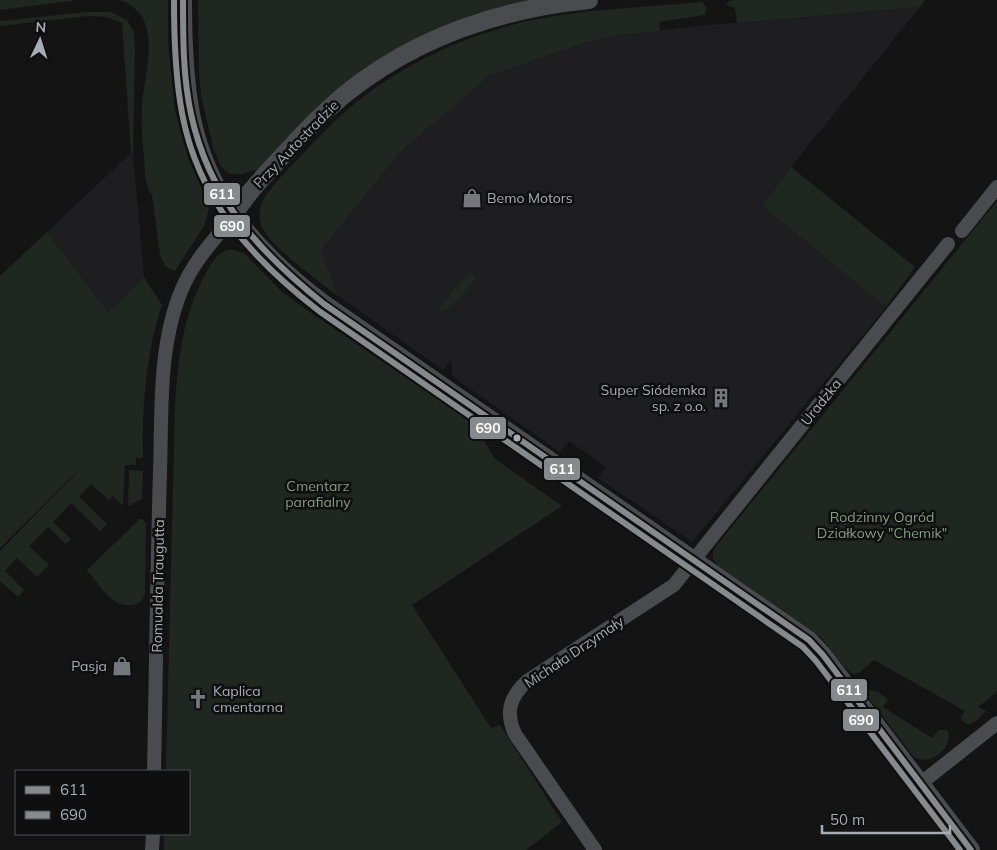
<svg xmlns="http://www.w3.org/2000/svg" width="997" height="850" viewBox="0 0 997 850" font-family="Mulish,sans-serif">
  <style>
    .built { fill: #1e1e20 }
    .green { fill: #202620 }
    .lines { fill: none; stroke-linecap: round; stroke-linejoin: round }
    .minor { stroke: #4a4b4e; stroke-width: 14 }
    .tertiary { stroke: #4a4b4e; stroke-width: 18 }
    .bus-1-casing { stroke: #0f0f10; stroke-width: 10 }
    .bus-2-casing { stroke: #0f0f10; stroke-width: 10 }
    .bus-1 { stroke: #868a8d; stroke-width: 6 }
    .bus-2 { stroke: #868a8d; stroke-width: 6 }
    .bus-dot { fill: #a7adb4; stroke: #0f0f10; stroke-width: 2 }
    .labels { text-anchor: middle; stroke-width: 5; stroke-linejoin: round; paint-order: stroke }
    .street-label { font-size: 14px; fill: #a7adb4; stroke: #0f0f10 }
    .poi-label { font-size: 14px; fill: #a7adb4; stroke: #0f0f10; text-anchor: start }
    .park-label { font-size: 14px; fill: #849c80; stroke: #0f0f10 }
    .line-badge { stroke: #0f0f10; stroke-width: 2 }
    .badge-label { font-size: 14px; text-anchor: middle; font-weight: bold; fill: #fff }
  </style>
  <rect width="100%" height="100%" fill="#141415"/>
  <g class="built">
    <path d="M920,7L791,167L762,206L886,307L692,542L598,478L606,467L569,441L560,452L452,376L451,360L443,370L338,296L321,250L394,160L406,147L489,76L587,42L619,35L708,25Z"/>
    <path d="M131,153H133L144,277L110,314L47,232Z"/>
  </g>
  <g class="green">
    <path d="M0,0H78L0,10Z"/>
    <path d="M120,0H168V43L175,111L188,158L207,200L209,209L204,226L175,271L166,267L160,255L152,195C144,184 145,172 144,158C142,140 141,122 142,104C144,79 154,48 145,23C141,12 131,4 120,0Z"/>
    <path d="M198,0H532L478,13L455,21L414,40L257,173L254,170L243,174H231L226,172L220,165L213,147L201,95L199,72Z"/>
    <path d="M736,0H925L920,7L737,23L735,8L726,5L729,1Z"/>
    <path d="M702,2L707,8L705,15L659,22L660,31L619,35L587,42L489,76L406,147L394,160L321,250L338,296C321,283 267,244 261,225C253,200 281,178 296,161C316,140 335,119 358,101C408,61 471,33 533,20C588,9 646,7 702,2Z"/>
    <path d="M86,12H110L115,14L127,20L134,32L135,50L133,153H131L122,23L107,17L89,16L0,26V21Z"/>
    <path d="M791,167L915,267L886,307L762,206Z"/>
    <path d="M997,201V692L978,707L986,711C978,719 969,731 960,718L965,711L874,660L859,673L853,674C838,664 831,646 817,634L719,567C711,560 711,553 717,545Z"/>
    <path d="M47,232L109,313L144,277L162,305C146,352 142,409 143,458H136V465H125L123,506L113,496L109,500L91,484L79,497L107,524L100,531L71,503L53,522L71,539L66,544L48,527L29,546L49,565L37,577L17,558L5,571L24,590L18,597L0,581V551L99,450L0,548V276Z"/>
    <path d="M230,249L244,253L280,290L301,306L473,423L495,459L562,506L412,605L491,728L500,725L562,822L526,850H164V834H189V771H166L175,406C178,360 183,314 206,273C212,262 217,253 230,249Z"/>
    <path d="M469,272L476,278C468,287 452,311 440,310L441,305Z"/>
    <path d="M129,470L143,471L142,499L128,506Z"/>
    <path d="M141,518L146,523L145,592C143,600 140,604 132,605C111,608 99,584 87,570Z"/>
    <path d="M872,690L880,693L888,700L883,707L932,738L939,730H947C954,743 939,758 926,760C922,760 918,758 914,757L864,692Z"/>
  </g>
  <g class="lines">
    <g class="minor">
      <path d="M962,231L997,187"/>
      <path d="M154,771C156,672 157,572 160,472C162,412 158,345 182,289C194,260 215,239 234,215"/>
      <path d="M920,784L997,723"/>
      <path d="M152,850L153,834"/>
      <path d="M595,850L515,734C505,712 510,697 527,681L674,585L712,537L948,244"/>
    </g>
    <g class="tertiary">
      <path d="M183,0C183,38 184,77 191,114C207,198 258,254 324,304L809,640L823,655L971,850"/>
      <path d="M234,215C248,191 269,171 287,151C305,131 324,112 344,95C414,38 500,9 589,0"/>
    </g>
    <defs>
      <path id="bus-1" d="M183,0C183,38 183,77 191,114C209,198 259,252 324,304L809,640L823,655L971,850"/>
      <path id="bus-2" d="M174,0C174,38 175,76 182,113C198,200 252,259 319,311L803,647L816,661L960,850"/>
    </defs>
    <use href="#bus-1" class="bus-1-casing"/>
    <use href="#bus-2" class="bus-2-casing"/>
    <use href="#bus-1" class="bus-1"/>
    <use href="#bus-2" class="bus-2"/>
  </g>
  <defs>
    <symbol id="shop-bare" viewBox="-9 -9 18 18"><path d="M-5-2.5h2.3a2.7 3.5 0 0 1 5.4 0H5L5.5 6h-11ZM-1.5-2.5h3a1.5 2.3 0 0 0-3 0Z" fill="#74777c" stroke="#0f0f10" stroke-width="2.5" paint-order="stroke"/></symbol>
    <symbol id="building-bare" viewBox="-9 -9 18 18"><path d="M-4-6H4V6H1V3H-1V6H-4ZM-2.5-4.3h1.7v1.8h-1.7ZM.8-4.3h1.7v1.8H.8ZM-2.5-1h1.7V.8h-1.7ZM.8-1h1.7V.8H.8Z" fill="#74777c" stroke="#0f0f10" stroke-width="2.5" paint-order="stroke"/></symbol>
    <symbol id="church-bare" viewBox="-9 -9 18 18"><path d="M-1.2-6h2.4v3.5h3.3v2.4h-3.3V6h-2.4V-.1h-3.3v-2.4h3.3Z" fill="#74777c" stroke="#0f0f10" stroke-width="2.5" paint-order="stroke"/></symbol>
  </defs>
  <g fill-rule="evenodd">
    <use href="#shop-bare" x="458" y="184" width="28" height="28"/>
    <use href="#building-bare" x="707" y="384" width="28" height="28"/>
    <use href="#shop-bare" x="108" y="652" width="28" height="28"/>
    <use href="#church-bare" x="184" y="685" width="28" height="28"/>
  </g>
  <circle class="bus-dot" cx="517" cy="438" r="4.5"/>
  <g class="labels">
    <g class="street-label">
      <text transform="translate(296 144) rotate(-46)" y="5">Przy Autostradzie</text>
      <text transform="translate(821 402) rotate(-51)" y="5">Uradzka</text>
      <text transform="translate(158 586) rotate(-89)" y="5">Romualda Traugutta</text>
      <text transform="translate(574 652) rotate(-34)" y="5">Michała Drzymały</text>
    </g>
    <g class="poi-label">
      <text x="487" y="203">Bemo Motors</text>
      <text x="706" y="395" text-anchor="end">Super Siódemka<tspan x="706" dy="16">sp. z o.o.</tspan></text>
      <text x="107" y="671" text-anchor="end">Pasja</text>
      <text x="213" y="696">Kaplica<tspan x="213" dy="16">cmentarna</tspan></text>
    </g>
    <g class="park-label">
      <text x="318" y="491">Cmentarz<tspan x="318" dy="16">parafialny</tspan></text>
      <text x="882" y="522">Rodzinny Ogród<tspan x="882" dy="16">Działkowy "Chemik"</tspan></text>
    </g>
  </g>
  <g class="line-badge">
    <rect x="203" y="182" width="38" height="24" rx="5" fill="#868a8d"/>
    <rect x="213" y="214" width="38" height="24" rx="5" fill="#868a8d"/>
    <rect x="469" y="416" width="38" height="24" rx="5" fill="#868a8d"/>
    <rect x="543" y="457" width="38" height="24" rx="5" fill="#868a8d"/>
    <rect x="830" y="678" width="38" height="24" rx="5" fill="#868a8d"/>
    <rect x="842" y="708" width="38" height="24" rx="5" fill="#868a8d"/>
  </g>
  <g class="badge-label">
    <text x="222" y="199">611</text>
    <text x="232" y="231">690</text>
    <text x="488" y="433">690</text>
    <text x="562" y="474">611</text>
    <text x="849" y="695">611</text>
    <text x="861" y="725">690</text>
  </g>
  <rect x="15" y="770" width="175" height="65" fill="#0f0f10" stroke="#4c4e52"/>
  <rect x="25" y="786" width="25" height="8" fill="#868a8d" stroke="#4c4e52"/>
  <text x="60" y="795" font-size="15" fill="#a7adb4">611</text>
  <rect x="25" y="811" width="25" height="8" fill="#868a8d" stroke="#4c4e52"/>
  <text x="60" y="820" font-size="15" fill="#a7adb4">690</text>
  <g transform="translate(40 40) rotate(4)" stroke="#0f0f10" stroke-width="4" paint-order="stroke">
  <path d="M0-4L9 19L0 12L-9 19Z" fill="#a7adb4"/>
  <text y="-8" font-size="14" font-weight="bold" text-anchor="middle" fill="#a7adb4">N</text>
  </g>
  <path d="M822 825v8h128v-8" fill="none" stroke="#a7adb4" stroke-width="2.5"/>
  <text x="830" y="825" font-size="15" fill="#a7adb4" stroke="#0f0f10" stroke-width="4" paint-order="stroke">50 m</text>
</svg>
